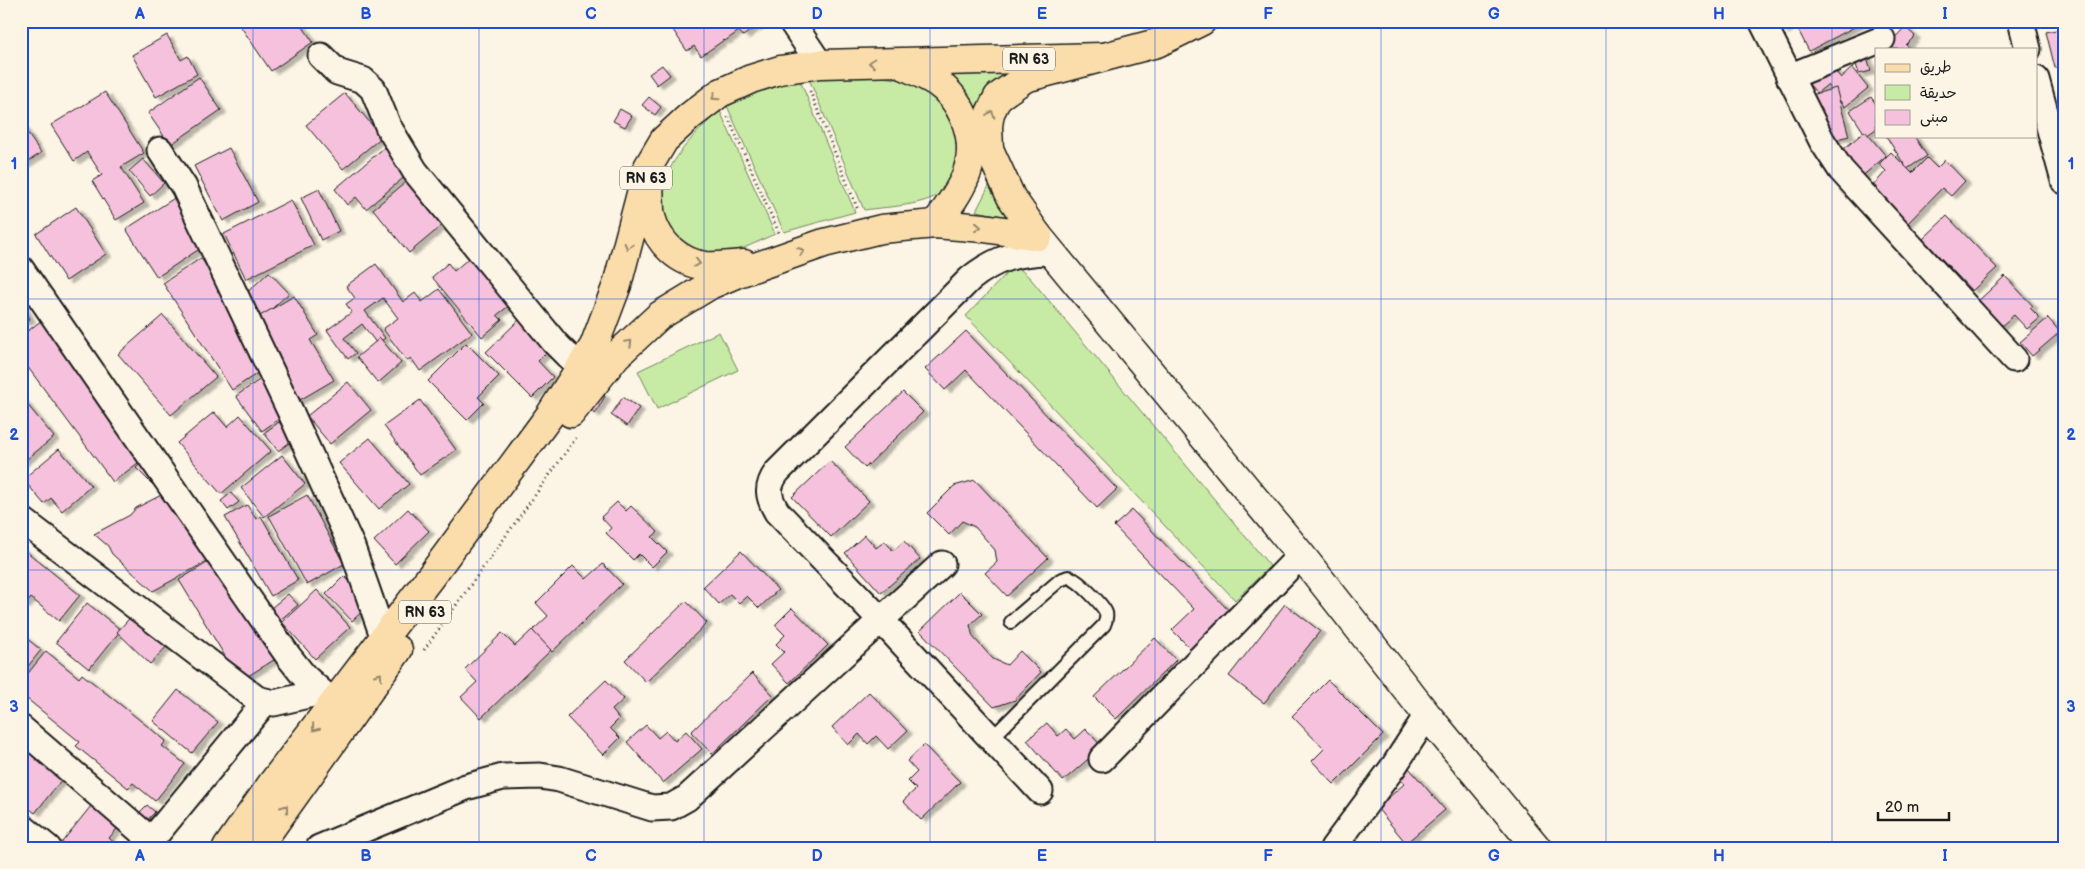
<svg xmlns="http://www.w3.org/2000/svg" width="2085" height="869" viewBox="0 0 2085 869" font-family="'Balsamiq Sans','Playpen Sans Arabic',sans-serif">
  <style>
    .green { fill: #c7eaa4; stroke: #728360 }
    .building { fill: #f6c1dc; stroke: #1c1c1c; filter: url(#shadow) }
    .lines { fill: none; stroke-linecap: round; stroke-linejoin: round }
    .service-casing { stroke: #1c1c1c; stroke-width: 16 }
    .minor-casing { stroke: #1c1c1c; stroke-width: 29 }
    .tertiary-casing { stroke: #1c1c1c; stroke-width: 31 }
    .primary-casing { stroke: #1c1c1c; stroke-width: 31 }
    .path { stroke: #1c1c1c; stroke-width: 3; stroke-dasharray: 1 4; stroke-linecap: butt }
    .service { stroke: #fcf5e5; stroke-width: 12 }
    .minor { stroke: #fcf5e5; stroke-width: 25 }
    .tertiary { stroke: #fcf5e5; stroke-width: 28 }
    .primary { stroke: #faddab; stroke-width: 28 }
    .oneway { stroke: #96866b }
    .grid { fill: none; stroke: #1d4ed8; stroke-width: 1; stroke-opacity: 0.55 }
    .labels { text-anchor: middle; stroke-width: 4; stroke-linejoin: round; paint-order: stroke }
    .shield { fill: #fcf5e5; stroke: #5f5d58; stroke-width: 1 }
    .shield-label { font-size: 14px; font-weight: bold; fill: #1c1c1c }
    .neatline { fill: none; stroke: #1d4ed8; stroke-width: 2 }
    .grid-label { font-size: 16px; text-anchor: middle; font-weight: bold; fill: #1d4ed8 }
  </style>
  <defs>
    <filter id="shadow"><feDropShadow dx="5.5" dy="3" stdDeviation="1" flood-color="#0004"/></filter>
  </defs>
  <rect width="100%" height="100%" fill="#fcf5e5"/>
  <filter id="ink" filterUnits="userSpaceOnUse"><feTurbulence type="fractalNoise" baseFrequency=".02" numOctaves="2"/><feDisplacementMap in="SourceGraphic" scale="10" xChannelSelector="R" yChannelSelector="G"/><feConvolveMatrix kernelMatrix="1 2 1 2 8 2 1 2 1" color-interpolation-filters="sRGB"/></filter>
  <g filter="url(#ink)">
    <g class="green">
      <path d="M1027,65L978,112L941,75Z"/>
      <path d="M875,76L918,82L931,88L963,133C960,147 957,169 951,182C938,207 888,206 864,210L809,79L824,77Z"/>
      <path d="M799,78L855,212L784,232L727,106L746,94Z"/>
      <path d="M720,111L775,234C760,240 742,251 725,253C708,255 693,249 680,238C632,196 687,139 720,111Z"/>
      <path d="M990,184L1010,212L1008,217L976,211Z"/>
      <path d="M1020,269L1030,278L1270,566L1235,600L966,316L1007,273L1013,270Z"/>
      <path d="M719,332L738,370L657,409L638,371Z"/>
    </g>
    <g class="building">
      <path d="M237,21H299L313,42L271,71Z"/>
      <path d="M667,21H764L743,36L739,31L725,41L724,40L701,56L694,46L687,51Z"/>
      <path d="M1778,21H1795L1797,26L1806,21L1864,22L1809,51L1795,24L1783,31Z"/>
      <path d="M2059,21H2064V67L2055,68L2046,32L2061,29Z"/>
      <path d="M1905,27L1915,36L1906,45L1911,49H1884Z"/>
      <path d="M167,35L181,60L188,56L197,74L156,97L132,55Z"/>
      <path d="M1866,55L1871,71L1859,74L1854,58Z"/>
      <path d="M1828,63L1841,78L1852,68L1868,88L1845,107L1827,85L1817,93L1806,81Z"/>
      <path d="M662,65L670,75L657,85L649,74Z"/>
      <path d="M199,77L221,110L170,145L148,113Z"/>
      <path d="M1836,88L1849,136L1833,140L1808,96Z"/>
      <path d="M105,92L144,153L121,167L144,203L116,220L92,181L102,175L87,152L74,161L51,125Z"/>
      <path d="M345,93L382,137L343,169L306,125Z"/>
      <path d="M649,97L661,107L655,115L642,105Z"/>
      <path d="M1871,97L1876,104V129L1866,136L1850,111Z"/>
      <path d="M620,109L632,116L625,127L613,121Z"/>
      <path d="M21,124L41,153L21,166Z"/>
      <path d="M1865,131L1886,156L1860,178L1839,153Z"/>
      <path d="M1886,136H1914L1927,156L1907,169Z"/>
      <path d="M385,147L408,174L366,209L356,197L347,205L335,189Z"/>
      <path d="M229,148L258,202L223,221L194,166Z"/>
      <path d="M1891,152L1912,173L1927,158L1937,168L1945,160L1965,181L1951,196L1942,188L1905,226L1872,187L1886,171L1879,164Z"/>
      <path d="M143,159L164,183L150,196L129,171Z"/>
      <path d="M410,179L445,223L409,253L373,209Z"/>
      <path d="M319,189L339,231L321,240L301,198Z"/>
      <path d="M176,197L207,244L157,277L126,229Z"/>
      <path d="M291,200L314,245L246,279L224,234Z"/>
      <path d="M76,207L106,254L66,281L36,234Z"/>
      <path d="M1947,216L1997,268L1972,291L1923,239Z"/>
      <path d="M470,257L510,305L497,315L502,320L482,337L432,277L448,263L454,271Z"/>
      <path d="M201,258L270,365L232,390L163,283Z"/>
      <path d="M376,264L403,302L415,293L422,302L439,289L472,333L420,371L411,358L407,361L383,329L398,318L383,298L365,311L385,338L377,344L362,324L344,338L356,353L348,359L327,330L352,312L346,304L355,298L346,286Z"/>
      <path d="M269,272L289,293L262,318L242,297Z"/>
      <path d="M2005,276L2033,306L2030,308L2040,318L2027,329L2014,315L1999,328L1976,303Z"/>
      <path d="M294,296L318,335L310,340L334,380L293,404L253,320Z"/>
      <path d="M21,302L30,319L21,324Z"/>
      <path d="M163,315L216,377L171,415L118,354Z"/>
      <path d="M46,317L151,453L113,482L21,358V336Z"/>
      <path d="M522,317L552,347L538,361L553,377L532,398L486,352Z"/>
      <path d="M2048,318L2060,332L2032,356L2020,342Z"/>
      <path d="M966,331L1117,489L1097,508L966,370L945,390L925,369Z"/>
      <path d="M380,338L401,363L378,383L357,357Z"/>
      <path d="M466,343L499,376L478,397L484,403L467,420L428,381Z"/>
      <path d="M262,378L287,413L262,431L236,396Z"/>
      <path d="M348,382L371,410L330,444L307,416Z"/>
      <path d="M595,390L605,396L595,414L585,407Z"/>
      <path d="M903,392L923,412L865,468L845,447Z"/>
      <path d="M21,397L54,437L21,464Z"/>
      <path d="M623,397L639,408L627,426L611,415Z"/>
      <path d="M420,400L456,450L420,475L384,426Z"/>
      <path d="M214,412L227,427L240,415L271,451L221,494L177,443Z"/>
      <path d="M279,422L293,440L278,451L264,433Z"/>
      <path d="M370,438L409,484L379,509L339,463Z"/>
      <path d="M59,449L91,486L62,511L51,498L44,504L23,479Z"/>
      <path d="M282,455L305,484L264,517L241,488Z"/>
      <path d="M146,459L163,476L153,485L136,468Z"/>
      <path d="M830,461L869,501L831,537L792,497Z"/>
      <path d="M975,480L1048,558L1007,596L985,573L997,562L995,550L975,527L962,521L949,535L927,513L954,486Z"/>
      <path d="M171,490L215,557L153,591L112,554L108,546L94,534L130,515L136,508Z"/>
      <path d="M231,493L239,502L228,510L221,501Z"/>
      <path d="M307,495L344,564L307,585L269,516Z"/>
      <path d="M617,502L626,511L631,506L658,532L652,537L667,552L652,567L639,554L633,560L606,533L611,528L601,517Z"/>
      <path d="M247,505L256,519L261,516L298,580L271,596L225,517Z"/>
      <path d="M408,509L429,531L395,564L374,541Z"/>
      <path d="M1132,510L1234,616L1196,654L1172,630L1194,609L1114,526Z"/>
      <path d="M865,535L876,548L885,541L893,551L904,541L920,559L881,593L845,553Z"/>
      <path d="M21,547L80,595L59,621L31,598L24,606L21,603Z"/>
      <path d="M741,551L778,590L759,608L747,596L739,603L730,594L719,604L703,587Z"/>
      <path d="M217,557L277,658L240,681L179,580Z"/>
      <path d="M603,564L622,584L552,652L532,631L548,616L536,603L573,566L586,579Z"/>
      <path d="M344,576L371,603L352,621L326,594Z"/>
      <path d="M317,590L350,627L315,659L282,622Z"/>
      <path d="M960,592L982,614L970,625L973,637L993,659L1007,665L1020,651L1041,672L1015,700L994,707L920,631Z"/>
      <path d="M288,594L298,605L280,620L271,608Z"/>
      <path d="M686,601L707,623L646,682L625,660Z"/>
      <path d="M87,603L121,630L89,669L56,642Z"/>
      <path d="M1285,604L1320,631L1264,703L1229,676Z"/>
      <path d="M792,608L828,645L789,683L771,664L784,652L776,644L785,635L775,625Z"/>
      <path d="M136,611L170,643L150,664L117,632Z"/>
      <path d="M532,630L551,650L481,718L461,697L477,682L465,669L502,633L515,646Z"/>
      <path d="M21,634L41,650L21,675Z"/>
      <path d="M1155,638L1176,660L1116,719L1094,697Z"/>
      <path d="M46,651L79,678L82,674L166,741L162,746L185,764L155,801L133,783L128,788L76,746L80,742L21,694V682Z"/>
      <path d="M752,673L773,695L712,754L691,732Z"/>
      <path d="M606,680L624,699L612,710L619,719L610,728L620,738L603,755L567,717Z"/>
      <path d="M1328,680L1383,735L1334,784L1312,761L1324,749L1292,716Z"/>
      <path d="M178,690L218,722L192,753L153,721Z"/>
      <path d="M869,692L907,731L888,749L876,736L868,744L859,734L848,745L832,727Z"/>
      <path d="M1047,723L1058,736L1066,729L1075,739L1086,729L1102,747L1063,781L1027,740Z"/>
      <path d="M646,725L658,738L666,731L675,741L686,731L702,749L663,783L627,742Z"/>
      <path d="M21,743L66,774L35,813L21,802Z"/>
      <path d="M924,745L960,782L921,820L903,801L916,789L908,781L917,772L907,761Z"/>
      <path d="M1409,768L1445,810L1406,843L1377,808L1404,784L1399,777Z"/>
      <path d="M95,801L122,823L109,838L120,848H69L62,842Z"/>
      <path d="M147,805L155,812L140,828L132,820Z"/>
    </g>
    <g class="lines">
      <defs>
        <path id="service" d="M991,739L1104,625C1106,621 1107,618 1106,613C1103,605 1077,578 1068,577L1060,580L1011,622"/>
        <g id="minor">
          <path d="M791,21L820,64"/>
          <path d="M1762,21L1822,141L1841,170L2014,359"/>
          <path d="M2021,21L2028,49"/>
          <path d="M321,56L337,72L363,80L373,89L388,126L415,171L555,343L567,355L596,379"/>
          <path d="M1789,77L1882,39"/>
          <path d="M2036,79L2064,181"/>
          <path d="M160,150L184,187L291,413L352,547L384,639"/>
          <path d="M21,269L289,657L304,676L348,716"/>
          <path d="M21,519L257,699L274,703L321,692"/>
          <path d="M21,728L151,840"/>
          <path d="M1102,759L1301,555"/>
          <path d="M1040,791L880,619L777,512C768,497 766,487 777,472L970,279C996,258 1016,253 1049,252"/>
          <path d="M21,826L48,848"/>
          <path d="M145,848L265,702"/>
          <path d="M319,848L466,787L503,777L540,776L559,779L652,808L671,807L687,798L942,564"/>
          <path d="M1333,848L1394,766L1427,715"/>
        </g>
        <path id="tertiary" d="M1038,236L1301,555L1427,715L1537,848"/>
        <g id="primary">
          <path d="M901,64C913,70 925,75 936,82C948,90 958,103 964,117C983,160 961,191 935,224"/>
          <path d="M649,186C650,196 649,208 651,217C658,243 679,263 706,266C718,267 732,265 744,264"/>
          <path d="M1038,236L1011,197L989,149L988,126L990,113L998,97L1025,78L1157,43L1202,21"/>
          <path d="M571,413L616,356L659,316L710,285L738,273L824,243L881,229L935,224L984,228L1038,236"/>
          <path d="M227,848L271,785L431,576L550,415L594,346L617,285L648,167L664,140L690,116L720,93L751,79L780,70L820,64L1102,57"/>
          <path d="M257,848L398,650"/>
        </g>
      </defs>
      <use href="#service" class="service-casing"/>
      <use href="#minor" class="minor-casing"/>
      <use href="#tertiary" class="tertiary-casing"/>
      <use href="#primary" class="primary-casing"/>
      <g class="path">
        <path d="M810,91L858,210"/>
        <path d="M728,117L779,233"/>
        <path d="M424,650L576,438"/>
      </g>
      <use href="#service" class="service"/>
      <use href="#minor" class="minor"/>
      <use href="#tertiary" class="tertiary"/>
      <use href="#primary" class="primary"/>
    </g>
    <defs><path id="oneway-chevron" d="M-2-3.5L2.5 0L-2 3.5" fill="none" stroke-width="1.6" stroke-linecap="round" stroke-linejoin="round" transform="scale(1.25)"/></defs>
    <g class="oneway">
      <use href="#oneway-chevron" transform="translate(872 63) rotate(179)"/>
      <use href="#oneway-chevron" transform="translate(715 97) rotate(145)"/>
      <use href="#oneway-chevron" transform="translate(991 114) rotate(-72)"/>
      <use href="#oneway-chevron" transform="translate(978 227) rotate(5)"/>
      <use href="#oneway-chevron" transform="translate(628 246) rotate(105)"/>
      <use href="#oneway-chevron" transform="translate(801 251) rotate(-20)"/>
      <use href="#oneway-chevron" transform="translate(697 263) rotate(15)"/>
      <use href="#oneway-chevron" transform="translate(629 343) rotate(-45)"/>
      <use href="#oneway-chevron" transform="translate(379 676) rotate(-55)"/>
      <use href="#oneway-chevron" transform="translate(315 728) rotate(128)"/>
      <use href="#oneway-chevron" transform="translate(285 808) rotate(-54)"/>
    </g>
  </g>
  <path class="grid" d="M253,21V848M479,21V848M704,21V848M930,21V848M1155,21V848M1381,21V848M1606,21V848M1832,21V848M21,299H2064M21,570H2064"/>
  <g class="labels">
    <g class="shield">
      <rect x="1003" y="47.5" width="52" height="23" rx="4"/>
      <rect x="620" y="166.5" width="52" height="23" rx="4"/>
      <rect x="399" y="600.5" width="52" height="23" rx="4"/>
    </g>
    <g class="shield-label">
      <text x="1029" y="64">RN 63</text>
      <text x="646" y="183">RN 63</text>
      <text x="425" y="617">RN 63</text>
    </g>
  </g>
  <rect width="2085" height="869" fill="none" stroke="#fcf5e5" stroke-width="55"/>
  <rect x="1875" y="48" width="162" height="90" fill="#fcf5e5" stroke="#a29e95"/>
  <rect x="1885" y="64" width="25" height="8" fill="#faddab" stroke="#a29e95"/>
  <text x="1920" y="72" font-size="15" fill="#1c1c1c">طريق</text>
  <rect x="1885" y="85" width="25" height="15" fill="#c7eaa4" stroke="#a29e95"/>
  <text x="1920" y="98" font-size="15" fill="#1c1c1c">حديقة</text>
  <rect x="1885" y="110" width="25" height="15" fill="#f6c1dc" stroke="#a29e95"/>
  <text x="1920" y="122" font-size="15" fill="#1c1c1c">مبنى</text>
  <path d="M1878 812v8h71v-8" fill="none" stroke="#1c1c1c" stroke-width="2.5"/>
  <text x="1885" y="812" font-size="15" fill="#1c1c1c" stroke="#fcf5e5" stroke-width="4" paint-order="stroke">20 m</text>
  <rect x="28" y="28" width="2030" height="814" class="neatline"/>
  <g class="grid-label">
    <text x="140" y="19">A</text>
    <text x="366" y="19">B</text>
    <text x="591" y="19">C</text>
    <text x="817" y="19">D</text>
    <text x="1042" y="19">E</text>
    <text x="1268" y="19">F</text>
    <text x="1494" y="19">G</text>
    <text x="1719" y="19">H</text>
    <text x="1945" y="19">I</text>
    <text x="14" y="169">1</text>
    <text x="2071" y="169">1</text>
    <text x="14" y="440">2</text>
    <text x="2071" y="440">2</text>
    <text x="14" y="712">3</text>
    <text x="2071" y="712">3</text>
    <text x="140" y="861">A</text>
    <text x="366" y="861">B</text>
    <text x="591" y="861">C</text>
    <text x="817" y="861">D</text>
    <text x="1042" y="861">E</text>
    <text x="1268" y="861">F</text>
    <text x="1494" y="861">G</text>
    <text x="1719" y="861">H</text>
    <text x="1945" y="861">I</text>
  </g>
</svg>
